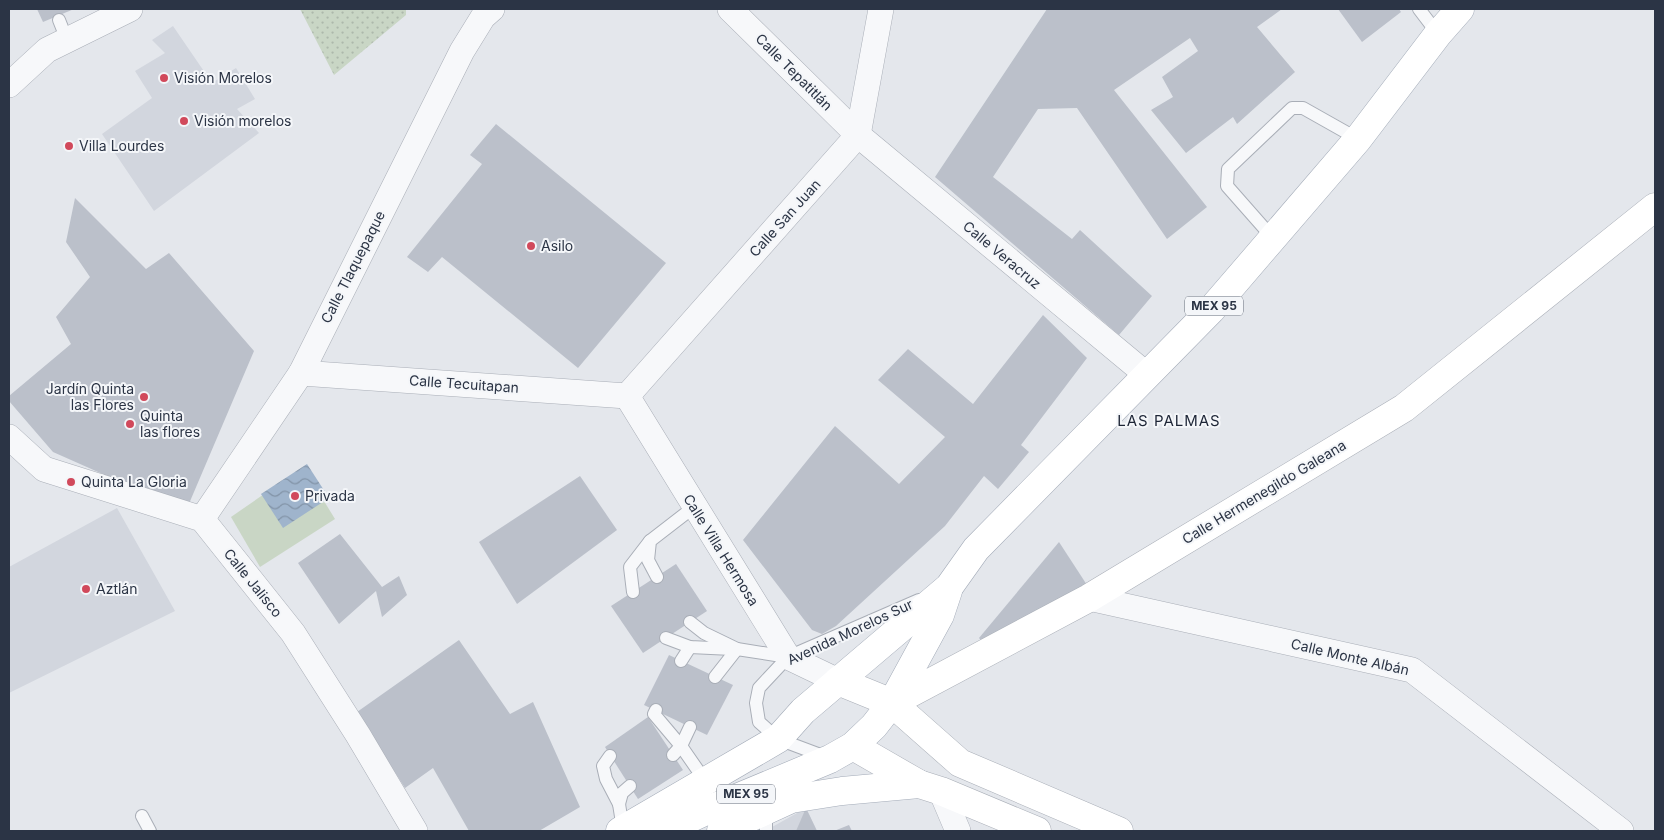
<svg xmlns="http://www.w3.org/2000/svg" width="1664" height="840" viewBox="0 0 1664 840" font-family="Inter,sans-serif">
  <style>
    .built { fill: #d2d6de }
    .park { fill: #c9d6c5 }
    .garden { fill: url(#garden-dots) }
    .water { fill: url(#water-waves) }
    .building { fill: #bbc0ca }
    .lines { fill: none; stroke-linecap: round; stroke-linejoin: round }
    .lane-casing { stroke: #a9aeb7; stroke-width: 14 }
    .street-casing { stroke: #a9aeb7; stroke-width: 26 }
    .secondary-casing { stroke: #a9aeb7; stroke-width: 29 }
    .primary-casing { stroke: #a3abb8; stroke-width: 29 }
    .lane { stroke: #f7f8fa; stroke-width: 12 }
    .street { stroke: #f7f8fa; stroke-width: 25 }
    .secondary { stroke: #fff; stroke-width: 28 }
    .primary { stroke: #fff; stroke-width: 28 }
    .poi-dot { fill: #d1495b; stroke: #f4f6f9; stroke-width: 2 }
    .labels { text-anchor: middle; stroke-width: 4; stroke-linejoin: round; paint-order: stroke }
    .shield { fill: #f4f6f9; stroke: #676e7b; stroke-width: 1 }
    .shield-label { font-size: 12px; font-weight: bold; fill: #2b3445 }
    .street-label { font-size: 14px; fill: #2b3445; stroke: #f4f6f9 }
    .poi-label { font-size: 14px; fill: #2b3445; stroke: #f4f6f9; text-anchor: start }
    .neighbourhood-label { font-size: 15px; letter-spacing: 1px; fill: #1d2536; stroke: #f4f6f9 }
  </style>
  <defs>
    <pattern id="garden-dots" width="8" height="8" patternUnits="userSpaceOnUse" patternTransform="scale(1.25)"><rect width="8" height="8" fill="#c9d6c5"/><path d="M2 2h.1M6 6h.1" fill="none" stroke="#adb8ab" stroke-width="1.8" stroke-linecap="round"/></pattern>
    <pattern id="water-waves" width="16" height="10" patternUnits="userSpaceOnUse" patternTransform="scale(1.25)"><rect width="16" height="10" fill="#9fb4cc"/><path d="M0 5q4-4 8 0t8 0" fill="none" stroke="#8293a7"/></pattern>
  </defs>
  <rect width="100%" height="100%" fill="#e4e7ec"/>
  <g class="built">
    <path d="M173,26L212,83L236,68L255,99L237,109L259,133L154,211L102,134L152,98L135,71L165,53L152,40Z"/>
    <path d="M117,508L175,611L9,693V567Z"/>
    <path d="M806,808L817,831H765Z"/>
  </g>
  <path class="park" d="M303,467L335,519L260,567L231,517Z"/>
  <path class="garden" d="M300,9H406V15L334,75Z"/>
  <path class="water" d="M307,464L329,498L283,528L261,494Z"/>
  <g class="building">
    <path d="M37,9H74L43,22Z"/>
    <path d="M1047,9H1282L1257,27L1295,72L1237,124L1233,117L1186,153L1151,110L1173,97L1162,77L1198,51L1190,38L1114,90L1207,207L1167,239L1077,108L1038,109L993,177L1072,239L1080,230L1152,296L1119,335L935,177Z"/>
    <path d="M1338,9H1399L1401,12L1362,42Z"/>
    <path d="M496,124L666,263L578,368L442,257L428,272L407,257L482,164L470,155Z"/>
    <path d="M75,198L146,269L169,253L254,351L188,506L141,491L53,452L9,401V396L71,344L56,317L90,277L66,242Z"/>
    <path d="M1043,315L1087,358L1021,445L1029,452L998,489L984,476L945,526L836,626L822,634L812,630L743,540L835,426L899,484L945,437L878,380L908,349L973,404Z"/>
    <path d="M580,476L617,530L517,604L479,542Z"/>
    <path d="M340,534L382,587L399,576L407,595L382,617L376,591L339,624L298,563Z"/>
    <path d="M1059,542L1087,585L987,647L979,638Z"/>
    <path d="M676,564L707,611L643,653L611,606Z"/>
    <path d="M459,640L510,714L533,702L580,807L539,831H469L433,768L405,788L357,712Z"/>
    <path d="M669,655L733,685L707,735L644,705Z"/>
    <path d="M648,717L683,770L638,799L605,747Z"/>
    <path d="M806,808L817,831H796Z"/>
    <path d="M849,825L852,831H834Z"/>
  </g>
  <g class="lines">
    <defs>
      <g id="lane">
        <path d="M1419,9L1438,34"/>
        <path d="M59,20L67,40"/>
        <path d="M1272,237L1227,186L1228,169L1292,108H1303L1358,139"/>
        <path d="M657,577L648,560L650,541L694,507"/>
        <path d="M633,592L630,567L650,541"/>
        <path d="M690,622L704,633L737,649L788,657"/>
        <path d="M666,638L690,647L732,649"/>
        <path d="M681,661L690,647"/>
        <path d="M715,677L737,649"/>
        <path d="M656,710L654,714L681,746L673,755"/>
        <path d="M690,727L681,746L706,782"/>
        <path d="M610,756L603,766L606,779L619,804L623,829"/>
        <path d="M826,757L778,739L759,722L756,703L759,688L788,657L919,600"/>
        <path d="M619,804L622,793L630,786"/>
        <path d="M142,816L150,831"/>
        <path d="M766,831V810"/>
      </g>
      <g id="street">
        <path d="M730,9L858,135L1147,375"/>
        <path d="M9,85L47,50L130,9"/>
        <path d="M301,373L627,396"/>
        <path d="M627,396L858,135L881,9"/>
        <path d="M627,396L788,657L838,681"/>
        <path d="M9,437L44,469L202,519L293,633L358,735L415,831"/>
        <path d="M202,519L301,373L462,51L483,17L492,9"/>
        <path d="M1089,598L1412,670L1621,831"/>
        <path d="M941,791L958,831"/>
      </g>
      <g id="secondary">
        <path d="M838,681L892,703L960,763L1119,831"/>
        <path d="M892,703L1089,598L1404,408L1655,207"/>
        <path d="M853,746L919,784L941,791L1037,831"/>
      </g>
      <g id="primary">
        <path d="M620,831L778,739L803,711L949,587L976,549L1211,310L1358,139L1438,34L1460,9"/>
        <path d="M663,831L708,810L830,759L853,746L874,726L892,703L940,615L948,591"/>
        <path d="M721,831L791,799L842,791L919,784"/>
      </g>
    </defs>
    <use href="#lane" class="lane-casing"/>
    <use href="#street" class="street-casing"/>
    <use href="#secondary" class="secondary-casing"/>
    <use href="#primary" class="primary-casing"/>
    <use href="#lane" class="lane"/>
    <use href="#street" class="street"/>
    <use href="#secondary" class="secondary"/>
    <use href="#primary" class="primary"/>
  </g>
  <g class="poi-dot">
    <circle cx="164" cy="78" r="5"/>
    <circle cx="184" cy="121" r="5"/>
    <circle cx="69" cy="146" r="5"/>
    <circle cx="531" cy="246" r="5"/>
    <circle cx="144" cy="397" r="5"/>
    <circle cx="130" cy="424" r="5"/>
    <circle cx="71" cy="482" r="5"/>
    <circle cx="295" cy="496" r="5"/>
    <circle cx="86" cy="589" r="5"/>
  </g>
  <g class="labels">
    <g class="shield">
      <rect x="1185" y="296.5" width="58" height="19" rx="4"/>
      <rect x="717" y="784.5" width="58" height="19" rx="4"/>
    </g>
    <g class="shield-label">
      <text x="1214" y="310">MEX 95</text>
      <text x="746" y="798">MEX 95</text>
    </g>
    <g class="street-label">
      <text transform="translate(794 72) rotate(45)" y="5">Calle Tepatitlán</text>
      <text transform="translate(785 218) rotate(-48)" y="5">Calle San Juan</text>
      <text transform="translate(1002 255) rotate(40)" y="5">Calle Veracruz</text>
      <text transform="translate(353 267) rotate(-63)" y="5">Calle Tlaquepaque</text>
      <text transform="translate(464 384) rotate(4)" y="5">Calle Tecuitapan</text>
      <text transform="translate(1264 492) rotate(-31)" y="5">Calle Hermenegildo Galeana</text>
      <text transform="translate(721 550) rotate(58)" y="5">Calle Villa Hermosa</text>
      <text transform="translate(253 583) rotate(51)" y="5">Calle Jalisco</text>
      <text transform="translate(850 632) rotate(-25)" y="5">Avenida Morelos Sur</text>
      <text transform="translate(1350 657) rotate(13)" y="5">Calle Monte Albán</text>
    </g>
    <g class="poi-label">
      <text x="174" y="83">Visión Morelos</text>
      <text x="194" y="126">Visión morelos</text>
      <text x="79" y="151">Villa Lourdes</text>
      <text x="541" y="251">Asilo</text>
      <text x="134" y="394" text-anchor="end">Jardín Quinta<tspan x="134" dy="16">las Flores</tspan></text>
      <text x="140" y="421">Quinta<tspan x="140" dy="16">las flores</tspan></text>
      <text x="81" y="487">Quinta La Gloria</text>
      <text x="305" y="501">Privada</text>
      <text x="96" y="594">Aztlán</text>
    </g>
    <g class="neighbourhood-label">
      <text x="1169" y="426">LAS PALMAS</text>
    </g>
  </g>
  <rect width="1664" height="840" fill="none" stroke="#2b3445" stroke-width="20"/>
</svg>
